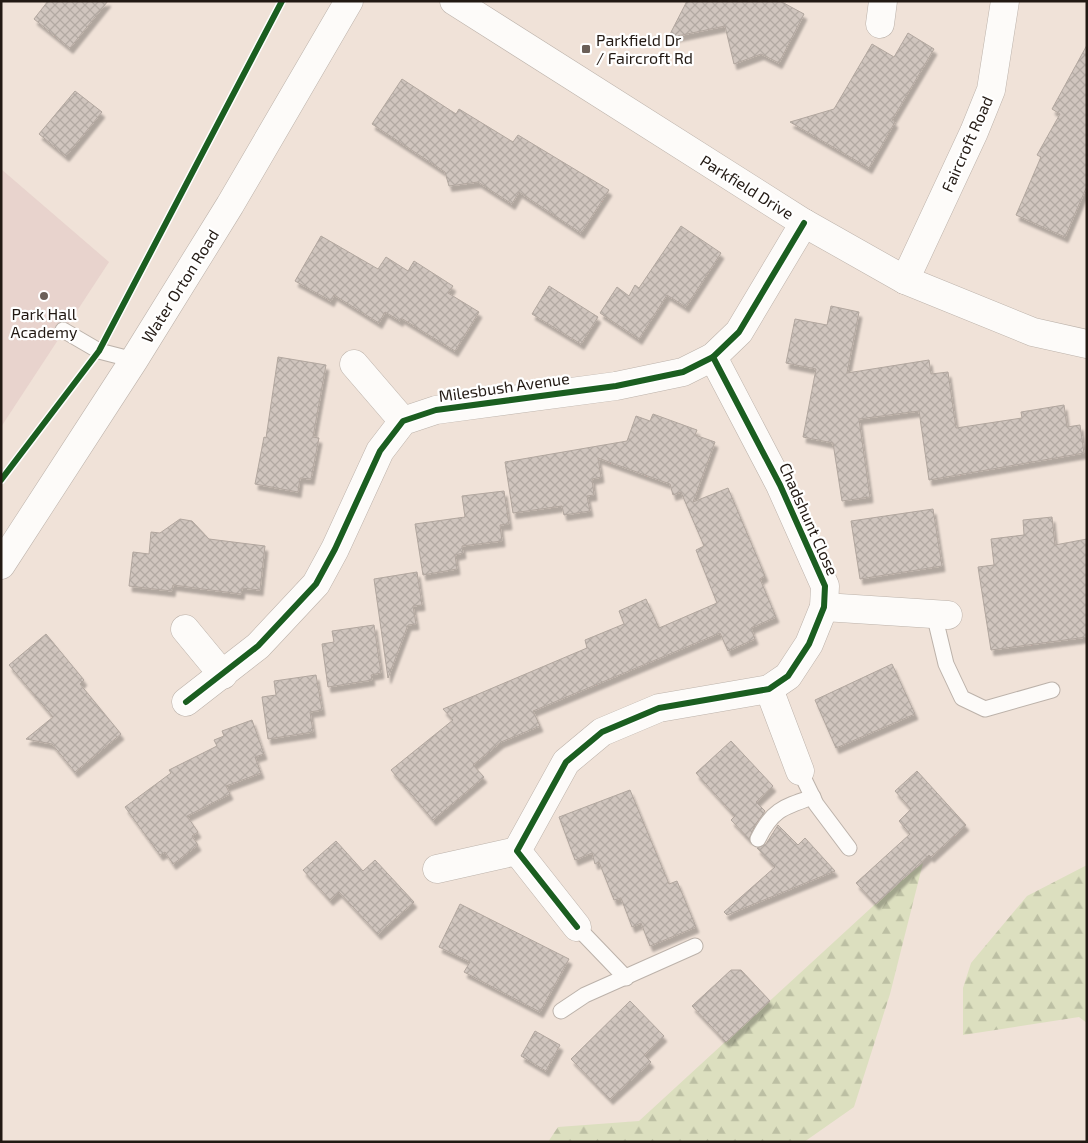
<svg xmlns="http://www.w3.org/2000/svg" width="1088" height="1143" viewBox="0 0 1088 1143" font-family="'Exo 2',sans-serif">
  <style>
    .education { fill: #e8d3cd }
    .forest { fill: url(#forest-firs) }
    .building { fill: url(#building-cross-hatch); stroke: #b1a69e; filter: url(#shadow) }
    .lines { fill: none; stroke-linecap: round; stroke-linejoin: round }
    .service-casing { stroke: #bcb2aa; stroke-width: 17 }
    .minor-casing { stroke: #bcb2aa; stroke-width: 29 }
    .tertiary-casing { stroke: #bcb2aa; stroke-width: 29 }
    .secondary-casing { stroke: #bcb2aa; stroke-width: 29 }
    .service { stroke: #fdfbf9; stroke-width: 15 }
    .minor { stroke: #fdfbf9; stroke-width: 28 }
    .tertiary { stroke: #fdfbf9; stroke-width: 28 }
    .secondary { stroke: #fdfbf9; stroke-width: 28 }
    .cycleway-casing { stroke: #fff; stroke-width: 9 }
    .cycleway { stroke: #1b5e20; stroke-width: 6 }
    .poi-dot { fill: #6a5f58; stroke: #fff; stroke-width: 2 }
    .labels { text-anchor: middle; stroke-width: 4.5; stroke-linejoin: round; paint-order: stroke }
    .poi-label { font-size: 16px; fill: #221913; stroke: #fff; text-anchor: start }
    .street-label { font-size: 16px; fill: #221913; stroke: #fff }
  </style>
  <defs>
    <pattern id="forest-firs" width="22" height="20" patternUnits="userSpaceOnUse" patternTransform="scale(1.25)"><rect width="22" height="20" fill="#dcdfbf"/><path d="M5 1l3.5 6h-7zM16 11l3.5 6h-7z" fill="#bcbfa3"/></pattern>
    <pattern id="building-cross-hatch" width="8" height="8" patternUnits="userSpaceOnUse" patternTransform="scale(1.25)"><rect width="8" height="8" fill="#d0c5be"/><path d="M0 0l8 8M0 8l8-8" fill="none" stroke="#b2a9a2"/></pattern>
    <filter id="shadow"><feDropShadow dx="3" dy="5.5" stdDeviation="1" flood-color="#0004"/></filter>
  </defs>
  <rect width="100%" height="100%" fill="#f0e2d8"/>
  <path class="education" d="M1,169L109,262L1,427Z"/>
  <g class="forest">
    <path d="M923,863L890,994L854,1107L804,1142H548L558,1127L639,1121L896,885Z"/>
    <path d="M1087,865V1023L1079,1017L963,1035V988L971,963L1027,896Z"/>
  </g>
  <g class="building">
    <path d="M48,1H108L70,48L34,19Z"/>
    <path d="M687,1H780L804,14L779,63L761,54L734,64L725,26L668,38Z"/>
    <path d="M908,33L934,49L892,120L895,122L869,168L790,122L834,109L872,44L894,57Z"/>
    <path d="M1087,45V186L1065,237L1016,215L1041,157L1037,155L1060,114L1052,109Z"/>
    <path d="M402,79L456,114L459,109L513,142L518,135L609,190L581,233L519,192L512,204L478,182L449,186L445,172L372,124Z"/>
    <path d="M75,91L102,112L66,156L39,134Z"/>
    <path d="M681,226L721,253L686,307L667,295L639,339L600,313L617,287L629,296L635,285L639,288Z"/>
    <path d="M321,236L378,269L386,257L408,271L414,261L453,286L448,293L479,312L455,351L401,318L400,321L385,312L379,323L334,295L331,301L295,281Z"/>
    <path d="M549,286L598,317L581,344L532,314Z"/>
    <path d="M831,306L859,312L847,373L929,360L931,374L948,372L956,428L1022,418L1021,412L1064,405L1067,427L1080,425L1084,453L929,480L919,411L859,419L870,497L842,501L833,443L803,437L816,369L786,363L795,319L827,325Z"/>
    <path d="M278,357L326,365L313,437L319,438L311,479L300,478L298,492L255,484L264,437L266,438Z"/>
    <path d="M653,414L697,430L695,435L715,442L693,502L728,488L765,576L760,579L776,617L751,628L755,639L728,651L720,633L533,711L540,726L501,742L473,765L484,777L433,820L391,770L453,720L443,709L587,648L585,640L624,624L619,611L646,599L659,628L717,603L696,550L704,546L681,492L673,495L670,484L598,458L601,477L592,479L594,495L587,496L590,511L564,515L562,506L513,513L505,462L627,441L636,416L650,421Z"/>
    <path d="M504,491L509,524L500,525L502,541L462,546L463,553L455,555L457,569L423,575L415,524L465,517L462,496Z"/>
    <path d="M933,509L942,566L860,579L851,521Z"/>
    <path d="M1052,517L1055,545L1087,539V637L991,650L978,567L994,565L991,539L1024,535L1023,520Z"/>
    <path d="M180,519L192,521L209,539L265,546L260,590L242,588L241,594L173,585L172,591L129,586L133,552L149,554L151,532L160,533Z"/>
    <path d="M417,572L422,605L413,606L416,624L408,625L388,678L374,579Z"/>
    <path d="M374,625L381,673L371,675L372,680L328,687L322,644L334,642L332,631Z"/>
    <path d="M46,634L84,680L80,684L121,734L75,772L52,744L26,739L53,717L9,665Z"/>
    <path d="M892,664L915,714L836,748L815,700Z"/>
    <path d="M316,675L322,710L310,712L313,732L268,739L262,697L276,695L274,681Z"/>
    <path d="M252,720L264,754L255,757L261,773L226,786L230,794L187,816L198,832L192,836L198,845L173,864L165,852L160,855L125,807L171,773L169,770L217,746L214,740L224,736L222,731Z"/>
    <path d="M731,741L773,786L756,802L765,811L755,825L749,839L731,820L735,816L696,773Z"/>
    <path d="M917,771L966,825L931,857L929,855L876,904L856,883L910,834L899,821L911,809L895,791Z"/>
    <path d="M630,790L669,884L677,881L696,927L650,946L641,923L632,927L621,898L614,900L599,862L595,864L592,853L575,860L559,817Z"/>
    <path d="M778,825L798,845L805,838L835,871L727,915L724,912L775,867L757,848L766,844Z"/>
    <path d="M336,841L363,871L375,860L414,902L378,934L339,892L330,900L303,870Z"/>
    <path d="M460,904L569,959L540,1012L464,972L470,962L439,947Z"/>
    <path d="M731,970H741L770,1001L726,1042L692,1006Z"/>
    <path d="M630,1001L664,1036L644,1055L651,1062L610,1099L571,1059Z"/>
    <path d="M535,1031L560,1045L546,1071L521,1056Z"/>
  </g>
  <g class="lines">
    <defs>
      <g id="service">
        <path d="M63,330L99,351L134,360"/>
        <path d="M934,614L946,664L962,698L985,709L1052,690"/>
        <path d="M800,771L816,804L849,848"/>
        <path d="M758,839C772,810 783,807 813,797"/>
        <path d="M577,927L626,978"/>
        <path d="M561,1011L585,995L695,946"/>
      </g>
      <g id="minor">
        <path d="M880,24L883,1"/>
        <path d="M905,280L974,132L991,90L1005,1"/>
        <path d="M354,364L403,421"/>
        <path d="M824,607L948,615"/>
        <path d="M185,629L223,675"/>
        <path d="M769,689L800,771"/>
        <path d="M186,702L258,646L316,584L335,549L380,451L403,421L436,410L616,386L683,372L713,357L739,332L804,223"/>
        <path d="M437,869L517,851"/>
        <path d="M577,927L517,851L566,762L602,732L659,708L769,689L788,676L809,644L824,607L825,586L780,485L713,357"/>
      </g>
      <path id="tertiary" d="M454,1L804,223L905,280L1033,332L1087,344"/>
      <path id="secondary" d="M1,565L134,360L230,205L349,1"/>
    </defs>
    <use href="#service" class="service-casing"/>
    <use href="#minor" class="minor-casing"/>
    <use href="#tertiary" class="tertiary-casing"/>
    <use href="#secondary" class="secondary-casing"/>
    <use href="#service" class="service"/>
    <use href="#minor" class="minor"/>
    <use href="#tertiary" class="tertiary"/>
    <use href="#secondary" class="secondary"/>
    <defs>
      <g id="cycleway">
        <path d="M1,480L99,351L282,1"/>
        <path d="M186,702L258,646L316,584L335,549L380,451L403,421L436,410L616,386L683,372L713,357L739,332L804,223"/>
        <path d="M577,927L517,851L566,762L602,732L659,708L769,689L788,676L809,644L824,607L825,586L780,485L713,357"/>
      </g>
    </defs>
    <use href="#cycleway" class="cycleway-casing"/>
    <use href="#cycleway" class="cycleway"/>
  </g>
  <g class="poi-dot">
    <rect x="581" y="44" width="10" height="10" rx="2.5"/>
    <circle cx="44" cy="296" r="5"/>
  </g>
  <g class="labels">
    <g class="poi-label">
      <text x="596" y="46">Parkfield Dr<tspan x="596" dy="18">/ Faircroft Rd</tspan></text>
      <text x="44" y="320" text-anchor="middle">Park Hall<tspan x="44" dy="18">Academy</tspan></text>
    </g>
    <g class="street-label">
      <text transform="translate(967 144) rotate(-66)" y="6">Faircroft Road</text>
      <text transform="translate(747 187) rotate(32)" y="6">Parkfield Drive</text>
      <text transform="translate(180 286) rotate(-58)" y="6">Water Orton Road</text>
      <text transform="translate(504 387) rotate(-8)" y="6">Milesbush Avenue</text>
      <text transform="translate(809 519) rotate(66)" y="6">Chadshunt Close</text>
    </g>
  </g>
  <rect width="1088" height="1143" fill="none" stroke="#221913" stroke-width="5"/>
</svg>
